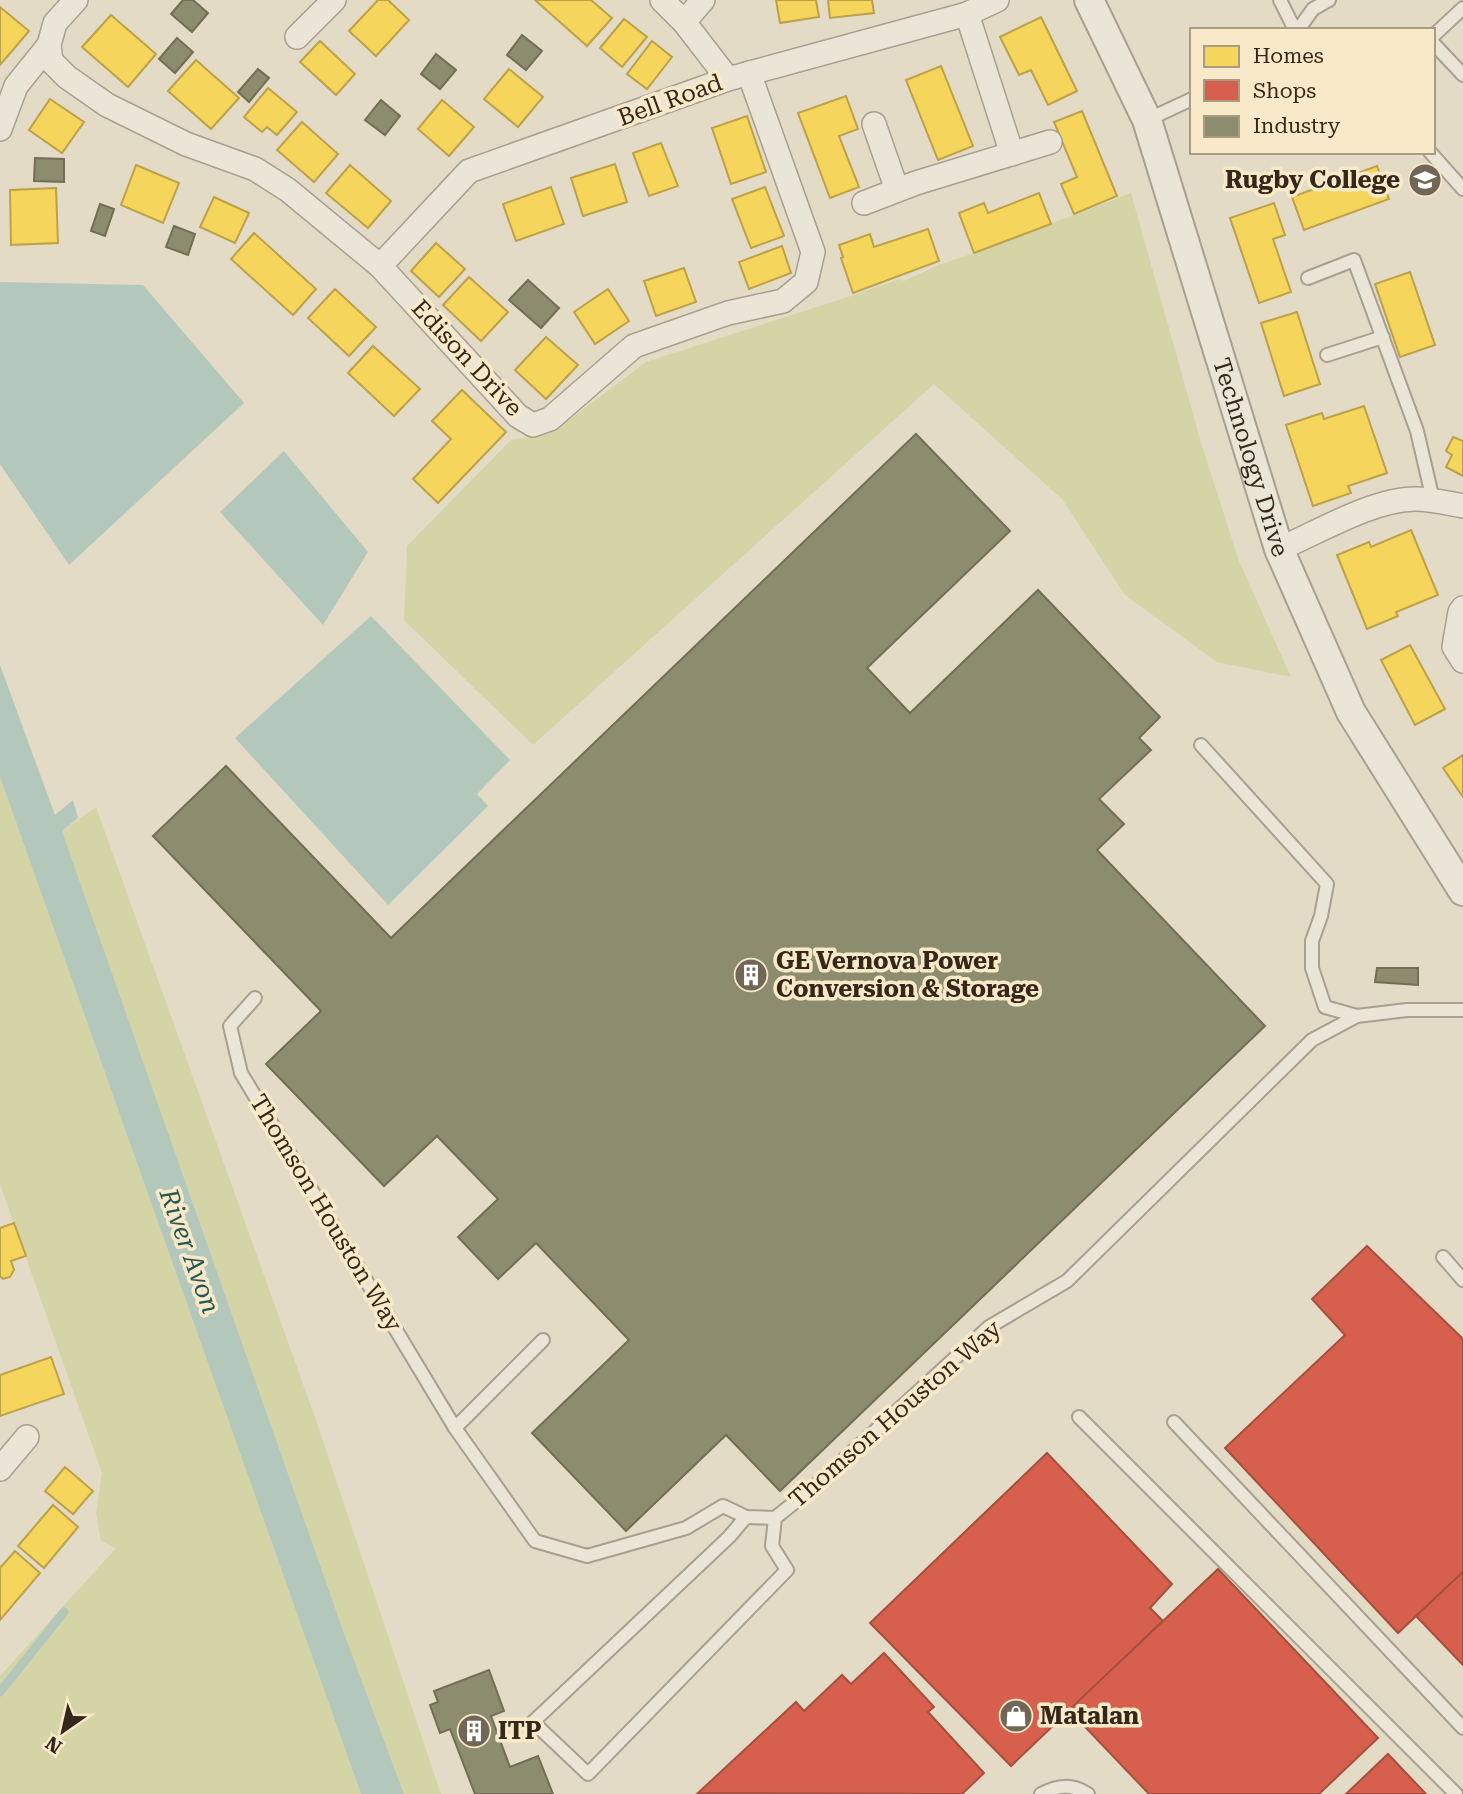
<svg xmlns="http://www.w3.org/2000/svg" width="1463" height="1794" viewBox="0 0 1463 1794" font-family="'Roboto Serif',serif">
  <style>
    .green { fill: #d4d4a7 }
    .water { fill: #b3c8bb }
    .homes { fill: #f6d55c; stroke: #bca148; stroke-width: 2 }
    .shops { fill: #d6604d; stroke: #a64f3d; stroke-width: 2 }
    .industry { fill: #8c8c6e; stroke: #726e54; stroke-width: 2 }
    .lines { fill: none; stroke-linecap: round; stroke-linejoin: round }
    .stream { stroke: #b3c8bb; stroke-width: 9 }
    .service-casing { stroke: #a89f90; stroke-width: 16 }
    .minor-casing { stroke: #a89f90; stroke-width: 26 }
    .tertiary-casing { stroke: #a89f90; stroke-width: 32 }
    .service { stroke: #ebe5d8; stroke-width: 12 }
    .minor { stroke: #ebe5d8; stroke-width: 23 }
    .tertiary { stroke: #ebe5d8; stroke-width: 28 }
    .labels { text-anchor: middle; stroke-width: 7; stroke-linejoin: round; paint-order: stroke }
    .street-label { font-size: 24px; fill: #352719; stroke: #f8eac9 }
    .poi-label { font-size: 24px; font-weight: bold; fill: #352719; stroke: #f8eac9; text-anchor: start }
    .water-label { font-size: 26px; font-style: italic; fill: #275754; stroke: #f8eac9 }
  </style>
  <rect width="100%" height="100%" fill="#e4dbc6"/>
  <g class="green">
    <path d="M1131,193L1202,446L1239,561L1291,677L1217,662L1125,595L1062,499L934,384L533,745L404,620L407,546L511,440L550,434L646,362L860,293L899,279L904,281L941,264L974,253Z"/>
    <path d="M0,777L361,1794H0V1676L116,1548L101,1541L96,1513L102,1473L0,1184Z"/>
    <path d="M96,807L316,1420L441,1794H404L344,1633L62,831Z"/>
  </g>
  <g class="water">
    <path d="M0,282L143,285L244,403L69,565L0,464Z"/>
    <path d="M284,451L368,552L323,625L220,512Z"/>
    <path d="M371,616L510,760L477,794L488,806L388,905L235,738Z"/>
    <path d="M0,665L55,815L73,800L78,818L62,831L344,1633L404,1794H361L0,777Z"/>
  </g>
  <g class="homes">
    <path d="M378,0H388L409,20L376,56L349,31Z"/>
    <path d="M535,0H591L612,18L587,46Z"/>
    <path d="M776,0H816L819,17L780,23Z"/>
    <path d="M828,0H872L874,13L830,18Z"/>
    <path d="M0,7L29,31L0,65Z"/>
    <path d="M111,15L156,54L128,87L82,47Z"/>
    <path d="M1041,17L1077,91L1048,105L1031,70L1019,75L1000,37Z"/>
    <path d="M624,19L647,37L622,67L600,48Z"/>
    <path d="M320,41L355,74L336,95L300,62Z"/>
    <path d="M652,41L672,57L647,89L627,74Z"/>
    <path d="M196,60L239,98L211,129L168,91Z"/>
    <path d="M941,66L973,146L938,160L906,80Z"/>
    <path d="M509,69L543,97L518,127L484,99Z"/>
    <path d="M268,88L297,112L277,135L267,127L262,132L244,117Z"/>
    <path d="M846,96L858,129L839,136L859,187L830,198L798,113Z"/>
    <path d="M50,99L84,122L62,153L29,130Z"/>
    <path d="M442,100L474,127L449,156L418,129Z"/>
    <path d="M1082,111L1117,196L1074,214L1061,184L1077,177L1054,122Z"/>
    <path d="M747,116L766,172L731,184L712,128Z"/>
    <path d="M302,122L338,154L314,182L277,150Z"/>
    <path d="M661,143L678,186L649,196L633,153Z"/>
    <path d="M615,164L627,202L583,216L571,178Z"/>
    <path d="M136,165L179,183L163,223L121,205Z"/>
    <path d="M350,165L391,201L368,228L326,193Z"/>
    <path d="M1377,166L1389,199L1304,230L1292,197Z"/>
    <path d="M551,187L564,224L516,241L503,204Z"/>
    <path d="M765,187L784,236L751,248L732,199Z"/>
    <path d="M56,188L58,243L11,245L10,190Z"/>
    <path d="M1039,193L1051,224L974,253L959,213L984,203L988,213Z"/>
    <path d="M214,197L249,213L235,243L200,227Z"/>
    <path d="M1274,203L1285,235L1273,239L1291,292L1259,303L1230,218Z"/>
    <path d="M928,229L939,261L853,293L841,258L843,257L839,245L870,234L874,247Z"/>
    <path d="M254,233L316,289L293,315L231,259Z"/>
    <path d="M436,243L465,269L439,297L411,271Z"/>
    <path d="M782,246L791,273L749,289L739,262Z"/>
    <path d="M684,268L696,302L656,316L644,281Z"/>
    <path d="M1410,272L1435,345L1400,357L1375,284Z"/>
    <path d="M469,277L508,312L481,341L443,305Z"/>
    <path d="M335,289L376,327L349,356L308,318Z"/>
    <path d="M608,289L629,321L595,344L574,312Z"/>
    <path d="M1297,312L1320,384L1284,396L1261,323Z"/>
    <path d="M546,337L578,365L546,399L515,370Z"/>
    <path d="M373,346L420,389L394,416L348,373Z"/>
    <path d="M462,390L506,432L438,503L413,479L451,439L432,421Z"/>
    <path d="M1364,406L1387,473L1348,486L1351,493L1313,506L1286,425L1322,413L1324,419Z"/>
    <path d="M1453,437L1463,441V476L1446,467L1452,455L1446,451Z"/>
    <path d="M1411,530L1438,595L1396,612L1398,616L1367,629L1337,555L1369,542L1371,547Z"/>
    <path d="M1410,645L1445,709L1415,725L1381,660Z"/>
    <path d="M1463,755V797L1443,768Z"/>
    <path d="M14,1223L26,1256L11,1261L14,1270L10,1277L3,1279L0,1276V1228Z"/>
    <path d="M51,1357L64,1394L0,1416V1375Z"/>
    <path d="M65,1467L93,1491L73,1514L45,1491Z"/>
    <path d="M53,1505L78,1527L44,1568L18,1546Z"/>
    <path d="M15,1551L40,1573L0,1620V1568Z"/>
  </g>
  <g class="shops">
    <path d="M1367,1246L1463,1339V1572L1398,1633L1225,1448L1345,1335L1312,1299Z"/>
    <path d="M1047,1453L1172,1584L1150,1608L1163,1621L1011,1766L870,1623Z"/>
    <path d="M1218,1569L1378,1738L1319,1794H1149L1069,1710Z"/>
    <path d="M1463,1572V1665L1416,1616Z"/>
    <path d="M884,1653L934,1707L928,1712L984,1773L962,1794L698,1793L796,1702L804,1711L842,1675L851,1684Z"/>
    <path d="M1388,1754L1426,1794H1346Z"/>
  </g>
  <g class="industry">
    <path d="M183,0H193L208,13L192,32L171,14Z"/>
    <path d="M522,35L542,51L526,70L507,55Z"/>
    <path d="M177,38L193,52L175,73L159,59Z"/>
    <path d="M436,54L456,70L440,89L421,74Z"/>
    <path d="M258,69L269,78L249,102L238,92Z"/>
    <path d="M381,100L400,116L385,135L365,120Z"/>
    <path d="M35,158L64,159V182L34,181Z"/>
    <path d="M100,204L114,209L105,236L91,231Z"/>
    <path d="M174,226L195,234L188,255L166,247Z"/>
    <path d="M528,280L559,308L541,328L509,300Z"/>
    <path d="M916,434L1010,531L867,668L910,713L1038,590L1160,717L1139,738L1151,750L1099,799L1124,824L1097,850L1265,1026L780,1491L726,1435L626,1531L532,1433L629,1340L536,1243L498,1279L458,1237L498,1199L437,1136L384,1186L266,1064L321,1011L153,836L226,766L391,938Z"/>
    <path d="M1377,968H1418V985L1375,982Z"/>
    <path d="M489,1670L504,1711L491,1716L510,1767L538,1756L553,1794H475L450,1729L440,1733L430,1705L438,1702L434,1691Z"/>
  </g>
  <g class="lines">
    <path class="stream" d="M0,1692L64,1612"/>
    <defs>
      <g id="service">
        <path d="M1280,0L1295,30"/>
        <path d="M1298,30L1313,9L1329,0"/>
        <path d="M1433,36L1463,8"/>
        <path d="M1433,43L1463,75"/>
        <path d="M1147,120L1192,99"/>
        <path d="M1430,152L1463,189"/>
        <path d="M1308,278L1354,260L1417,431L1433,500"/>
        <path d="M1327,355L1383,337"/>
        <path d="M1201,745L1327,884L1321,916L1312,941V968L1325,1007L1357,1016"/>
        <path d="M255,998L230,1026L241,1073L455,1428L535,1541L587,1556L686,1528L723,1506L746,1517L775,1518L815,1486L989,1327L1067,1281L1312,1040L1357,1016L1407,1010H1463"/>
        <path d="M1443,1257L1463,1280"/>
        <path d="M1079,1417L1456,1794"/>
        <path d="M1174,1422L1463,1728"/>
        <path d="M455,1428L543,1340"/>
        <path d="M746,1517L729,1537L533,1722L588,1774L787,1570L772,1546L775,1518"/>
        <path d="M1041,1794C1058,1785 1072,1784 1088,1794"/>
      </g>
      <g id="minor">
        <path d="M76,0L55,23L49,45L51,61L67,77L107,105L186,144L255,169L288,190L380,266L518,416L533,425L550,419L634,346L728,313L783,301L806,282L813,252L749,73"/>
        <path d="M662,0L684,22L728,79"/>
        <path d="M967,14L1012,154"/>
        <path d="M684,22L703,0"/>
        <path d="M297,37L334,0"/>
        <path d="M874,124L897,190"/>
        <path d="M0,129L16,86L49,45"/>
        <path d="M864,203L916,183L1050,142"/>
        <path d="M380,266L469,171L728,79L967,14L997,0"/>
        <path d="M1279,549C1317,533 1373,499 1415,499C1431,499 1447,503 1463,506"/>
        <path d="M1463,608L1460,612L1454,647L1463,661"/>
        <path d="M0,1469L27,1437"/>
      </g>
      <g id="tertiary">
        <path id="s1" d="M1089,0L1147,120L1279,549L1351,712L1463,891"/>
      </g>
    </defs>
    <use href="#service" class="service-casing"/>
    <use href="#minor" class="minor-casing"/>
    <use href="#tertiary" class="tertiary-casing"/>
    <use href="#service" class="service"/>
    <use href="#minor" class="minor"/>
    <use href="#tertiary" class="tertiary"/>
  </g>
  <defs>
    <symbol id="university-disc" viewBox="-11 -11 22 22"><circle r="9.5" fill="#726656" stroke="#f8eac9"/><path d="M0-5L7-2L0 1L-7-2ZM-4 1L0 2.5L4 1V4Q0 6-4 4Z" fill="#fff"/></symbol>
    <symbol id="building-disc" viewBox="-11 -11 22 22"><circle r="9.5" fill="#726656" stroke="#f8eac9"/><path d="M-4-6H4V6H1V3H-1V6H-4ZM-2.5-4.3h1.7v1.8h-1.7ZM.8-4.3h1.7v1.8H.8ZM-2.5-1h1.7V.8h-1.7ZM.8-1h1.7V.8H.8Z" fill="#fff"/></symbol>
    <symbol id="shop-disc" viewBox="-11 -11 22 22"><circle r="9.5" fill="#726656" stroke="#f8eac9"/><path d="M-5-2.5h2.3a2.7 3.5 0 0 1 5.4 0H5L5.5 6h-11ZM-1.5-2.5h3a1.5 2.3 0 0 0-3 0Z" fill="#fff"/></symbol>
  </defs>
  <g fill-rule="evenodd">
    <use href="#university-disc" x="1406" y="161" width="38" height="38"/>
    <use href="#building-disc" x="732" y="956" width="38" height="38"/>
    <use href="#shop-disc" x="997" y="1697" width="38" height="38"/>
    <use href="#building-disc" x="455" y="1712" width="38" height="38"/>
  </g>
  <g class="labels">
    <g class="street-label">
      <text transform="translate(670 100) rotate(-20)" y="8">Bell Road</text>
      <text transform="translate(467 358) rotate(47)" y="8">Edison Drive</text>
      <text dy="8" stroke="none"><textPath href="#s1" startOffset="486">Technology Drive</textPath></text>
      <text transform="translate(326 1213) rotate(59)" y="8">Thomson Houston Way</text>
      <text transform="translate(895 1414) rotate(-41)" y="8">Thomson Houston Way</text>
    </g>
    <g class="poi-label">
      <text x="1400" y="188" text-anchor="end">Rugby College</text>
      <text x="776" y="969">GE Vernova Power<tspan x="776" dy="28">Conversion &amp; Storage</tspan></text>
      <text x="1040" y="1724">Matalan</text>
      <text x="498" y="1739">ITP</text>
    </g>
    <g class="water-label">
      <text transform="translate(190 1251) rotate(70)" y="9">River Avon</text>
    </g>
  </g>
  <rect x="1190" y="28" width="245" height="126" fill="#f8eac9" stroke="#aa9c83" stroke-width="2"/>
  <rect x="1204" y="46" width="35" height="21" fill="#f6d55c" stroke="#aa9c83" stroke-width="2"/>
  <text x="1253" y="63" font-size="21" fill="#352719">Homes</text>
  <rect x="1204" y="80" width="35" height="21" fill="#d6604d" stroke="#aa9c83" stroke-width="2"/>
  <text x="1253" y="98" font-size="21" fill="#352719">Shops</text>
  <rect x="1204" y="116" width="35" height="21" fill="#8c8c6e" stroke="#aa9c83" stroke-width="2"/>
  <text x="1253" y="133" font-size="21" fill="#352719">Industry</text>
  <g transform="translate(63 1731) rotate(214)" stroke="#f8eac9" stroke-width="5" paint-order="stroke">
  <path d="M0-5L12 26L0 18L-12 26Z" fill="#352719"/>
  <text y="-10" font-size="19" font-weight="bold" text-anchor="middle" fill="#352719">N</text>
  </g>
</svg>
